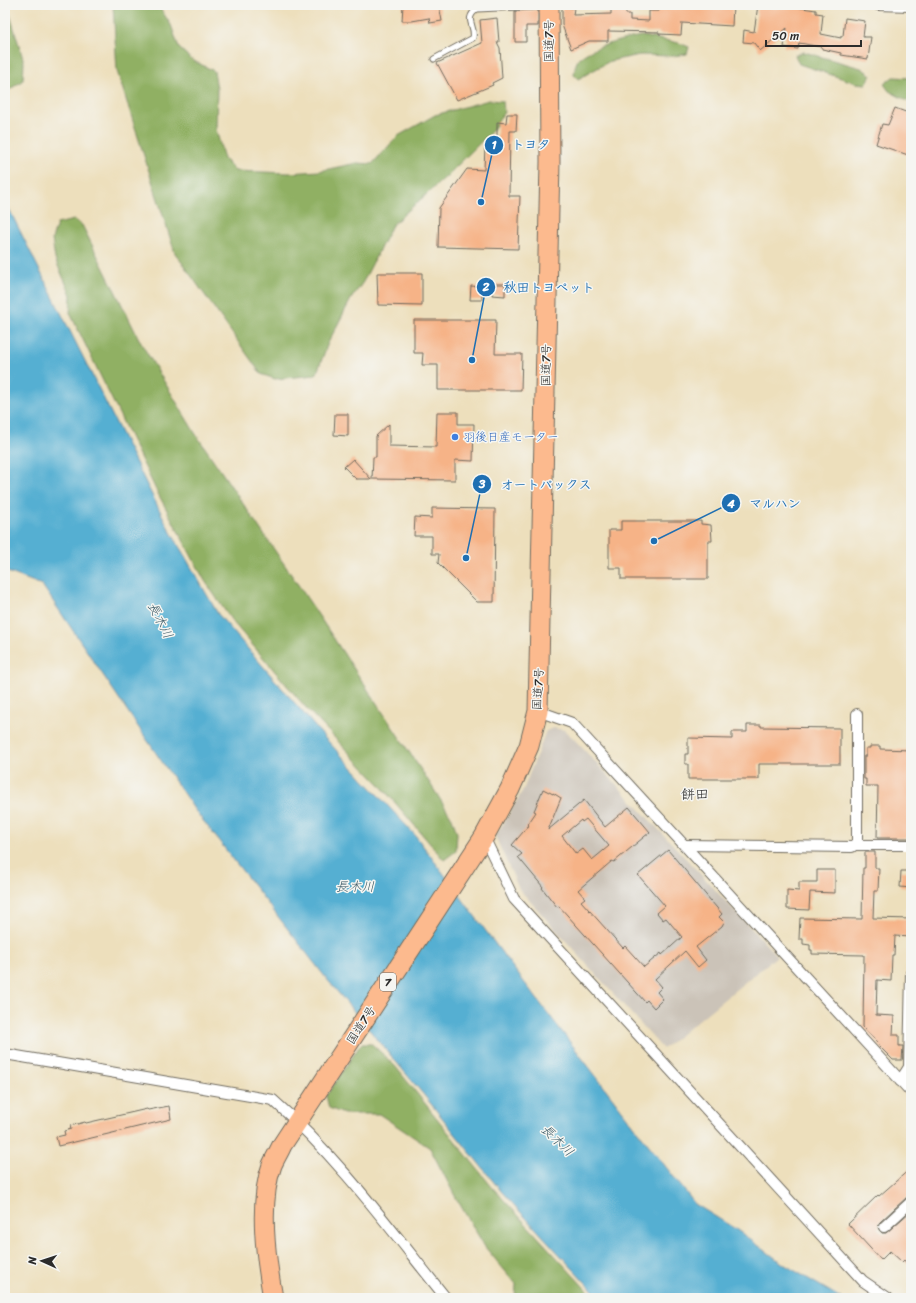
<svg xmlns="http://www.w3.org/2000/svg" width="916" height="1303" viewBox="0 0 916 1303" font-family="Sriracha,'Klee One',sans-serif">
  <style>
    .industrial { fill: #cbc3b8 }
    .forest { fill: #90b064; stroke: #5e6e48 }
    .water { fill: #55afd2; stroke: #406d7e }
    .building { fill: #f6b387; fill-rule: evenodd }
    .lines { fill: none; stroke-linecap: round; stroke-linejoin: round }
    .lane-casing { stroke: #6f6a5e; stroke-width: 7 }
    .street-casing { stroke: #6f6a5e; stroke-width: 12 }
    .highway-casing { stroke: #6f6a5e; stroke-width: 21 }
    .lane { stroke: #fff; stroke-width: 5 }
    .street { stroke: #fff; stroke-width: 10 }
    .highway { stroke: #fcba8e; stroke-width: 19 }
    .shop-dot { fill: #3f7fe0; stroke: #f6f6f2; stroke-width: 1.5 }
    .labels { text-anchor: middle; stroke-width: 3; stroke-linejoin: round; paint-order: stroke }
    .shield { fill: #f6f6f2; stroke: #686867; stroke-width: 1 }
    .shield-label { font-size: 11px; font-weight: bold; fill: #2b2b2b }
    .street-label { font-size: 12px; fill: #2b2b2b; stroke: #f6f6f2 }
    .shop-label { font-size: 12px; fill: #366cbe; stroke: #f6f6f2; text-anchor: start }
    .water-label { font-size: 13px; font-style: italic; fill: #3a5965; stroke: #f6f6f2 }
    .quarter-label { font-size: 14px; fill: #2b2b2b; stroke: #f6f6f2 }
    .leader { fill: none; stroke: #1f6fb2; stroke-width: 1.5 }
    .callout-dot { fill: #1f6fb2; stroke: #f6f6f2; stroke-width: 1.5 }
    .mark-label { font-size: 12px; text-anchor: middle; font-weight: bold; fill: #fff }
    .callout-label { font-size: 13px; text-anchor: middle; font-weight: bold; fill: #1f6fb2; stroke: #f6f6f2; stroke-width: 3; stroke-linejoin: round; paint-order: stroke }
  </style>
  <rect width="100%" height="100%" fill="#f6f6f2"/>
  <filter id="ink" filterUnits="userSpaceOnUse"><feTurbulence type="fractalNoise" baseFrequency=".025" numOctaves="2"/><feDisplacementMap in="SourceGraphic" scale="8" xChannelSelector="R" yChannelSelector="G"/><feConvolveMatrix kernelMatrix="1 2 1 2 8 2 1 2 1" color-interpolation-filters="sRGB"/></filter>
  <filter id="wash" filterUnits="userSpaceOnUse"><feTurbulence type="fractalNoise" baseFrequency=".012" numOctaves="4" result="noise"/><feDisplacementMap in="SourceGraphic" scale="16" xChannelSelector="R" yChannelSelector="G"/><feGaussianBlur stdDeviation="0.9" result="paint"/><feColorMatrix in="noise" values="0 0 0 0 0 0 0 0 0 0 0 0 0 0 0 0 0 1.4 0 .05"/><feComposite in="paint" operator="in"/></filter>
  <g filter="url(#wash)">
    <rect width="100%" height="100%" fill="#eddfbc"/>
    <path class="industrial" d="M553,728L564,730L573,738L777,956L663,1049L519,889L495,836L505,821L524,788L546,731Z"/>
    <g class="forest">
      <path d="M5,5H7L24,62L23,80L5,93Z"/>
      <path d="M113,5H158L171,25L179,48L192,60L214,71L217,89L216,129L224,159L235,171L289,173L319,171L357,163L372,164L398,136L435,115L489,100L503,101L504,112L492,131L449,174L392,225L363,282L351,299L328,343L316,375L275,379L261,374L175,253L117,71Z"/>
      <path d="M642,36L679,43L689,47L687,54L673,56L640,55L610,61L578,79L574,75C575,70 575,64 578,60C587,48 627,38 642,36Z"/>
      <path d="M804,52L861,68L871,75L866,84L856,83L799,64L795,55Z"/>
      <path d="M893,77L911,78V103L889,91L884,84Z"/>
      <path d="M74,220L82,225L141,343L195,433L301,589L429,782L452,818L457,833L456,851L444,860L380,785L307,709L232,621L205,581L156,490L70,313L71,295L55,259L52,239L57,224Z"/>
      <path d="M361,1044H372L395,1066L492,1187L594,1298H515L516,1284L485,1247L455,1196L430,1148L379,1114H344L329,1108L326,1096Z"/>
    </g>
    <path class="water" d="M5,201L168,527L218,614L324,737L415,835L508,961L637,1130L695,1204L737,1230L785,1265L841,1298H600L501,1191L423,1094L326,978L194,809L42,585L5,571Z"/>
    <g id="blocks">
      <g class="building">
        <path d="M403,5H439L442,21L430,23L429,18L412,21H402Z"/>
        <path d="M683,5L733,6L732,26L682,23L681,35L659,34V32L608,31V41H589L571,49L562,25V7L574,8L573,15L611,14V7H626V14H630V20L649,21V11H659L660,7H682Z"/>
        <path d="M758,5L777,8L778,5H781L816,10V13L823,14L821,34L841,38V36H843L845,18L865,21L863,37H871L868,59L841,55V53L822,49V47L799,43L798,49L784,47L787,28L760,51L754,43L743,42L744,30L754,32Z"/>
        <path d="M535,10H538V26H526V42H515V11Z"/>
        <path d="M497,18L499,42H497L500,48L502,78L492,83L493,85L457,100L437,63L482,43L480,20Z"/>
        <path d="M895,108L911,114V156L876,144L882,124L888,125Z"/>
        <path d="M507,114H517L516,131H510L509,196H520L518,249L438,247L439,208L467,169L484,170L485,145H497V122L506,123Z"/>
        <path d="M377,273H422V306L378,305Z"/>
        <path d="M492,284H505V296L492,295Z"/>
        <path d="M471,286L482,287V300H470Z"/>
        <path d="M414,320H496L495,354H522L521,390H438V365H422L423,353H414Z"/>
        <path d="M437,412H458V424H474L473,461L455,460V480L372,479L373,457H376V436L389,424V446L436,447Z"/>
        <path d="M335,414H348V436L334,435Z"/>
        <path d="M353,459L371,479H356L344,467Z"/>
        <path d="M432,508L495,509L494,602H477L438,563L439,554H432V536H414L415,517L432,518Z"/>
        <path d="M621,521H701V524L711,525L712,541H708V579H621V568H609V530H621Z"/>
        <path d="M747,725H761V727L840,728V764H759V779H688V764H685V754H688V738L732,739V732H747Z"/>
        <path d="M870,746H880V749L911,750V838H877L878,786H866V779H864V756H866V748H870Z"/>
        <path d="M543,789L553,794V793L561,798L548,830L584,800L605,827L629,807L650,832L614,862L612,861L578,890L585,898L581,901L623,948L625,946L644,967L661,953L662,955L682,937L666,918L663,920L657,913L665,906L638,875L668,850L722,914L719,917L724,922L722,926L696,947L706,960L698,967L685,951L655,979L662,987L657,992L663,999L654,1008L647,1000L645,1002L559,906L557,907L542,888L543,887L518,857L522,854L512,845L529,825L528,824L536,812L534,811ZM586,819L609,846L592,860L583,849L576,854L562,836L581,820L582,822Z"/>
        <path d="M865,852H875V868H879L878,891H874L873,918L911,919V937L895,936L894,955H892L891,981L877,980L876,1015L894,1016L893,1035H899V1046H903L902,1060H893L879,1046V1044L863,1027L864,955L812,954V950H810V945L803,944V939H799L800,918L862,919L863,868H865Z"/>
        <path d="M817,870H835V893L810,892L809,910L787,909V890L799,891V882H817Z"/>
        <path d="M901,871H911V888L900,887Z"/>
        <path d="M169,1106L171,1119L58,1146L56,1137L65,1135L64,1131L71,1129L70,1126L85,1122L86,1123L147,1109L148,1110Z"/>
        <path d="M911,1168V1196L907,1197L880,1222L878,1228L882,1233H886L911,1211V1268L904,1260L902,1262L890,1251L881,1260L848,1224L878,1195L879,1196Z"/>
      </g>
    </g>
  </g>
  <g filter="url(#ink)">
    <use href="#blocks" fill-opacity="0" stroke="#6f6a5e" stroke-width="1"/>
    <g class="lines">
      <defs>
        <path id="lane" d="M434,59L473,38C476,25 463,20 477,9L546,6"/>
        <g id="street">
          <path d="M878,5L911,6"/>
          <path d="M538,711L572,723L911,1092"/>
          <path d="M484,837L514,899L863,1281L888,1298"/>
          <path d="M684,845L852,847L857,842V714"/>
          <path d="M854,845H911"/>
          <path d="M5,1054L273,1100C339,1158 391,1230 446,1298"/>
          <path d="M900,1081L909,1067L911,973"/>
          <path d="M884,1227L911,1202"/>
        </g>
        <path id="highway" d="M273,1298C266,1259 258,1203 272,1165C275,1158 279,1152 282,1145L484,837L510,789L529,746L538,711L550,162L549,5"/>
      </defs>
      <use href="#lane" class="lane-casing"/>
      <use href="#street" class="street-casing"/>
      <use href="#highway" class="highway-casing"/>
      <use href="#lane" class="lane"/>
      <use href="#street" class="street"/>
      <use href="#highway" class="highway"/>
    </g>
  </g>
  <circle class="shop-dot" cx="455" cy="437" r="4"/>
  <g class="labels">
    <rect class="shield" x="380" y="973" width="16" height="18" rx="3"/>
    <g class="shield-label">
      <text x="388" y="986">7</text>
    </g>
    <g class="street-label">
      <text transform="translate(549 41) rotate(-90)" y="4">国道7号</text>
      <text transform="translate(546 365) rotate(-89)" y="4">国道7号</text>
      <text transform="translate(538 689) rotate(-87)" y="4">国道7号</text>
      <text transform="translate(361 1025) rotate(-57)" y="4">国道7号</text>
    </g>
    <g class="shop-label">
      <text x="463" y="441">羽後日産モーター</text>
    </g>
    <g class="water-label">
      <text transform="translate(161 620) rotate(63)" y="5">長木川</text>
      <text x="355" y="891">長木川</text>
      <text transform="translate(558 1140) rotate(44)" y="5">長木川</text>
    </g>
    <g class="quarter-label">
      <text x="695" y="799">餅田</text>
    </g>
  </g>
  <path class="leader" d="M481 202L494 145M472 360L486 287M466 558L482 484M654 541L731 503"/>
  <g class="callout-dot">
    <circle cx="481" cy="202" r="4"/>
    <circle cx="472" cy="360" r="4"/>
    <circle cx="466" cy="558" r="4"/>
    <circle cx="654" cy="541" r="4"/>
    <circle cx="494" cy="145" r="10"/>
    <circle cx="486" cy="287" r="10"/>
    <circle cx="482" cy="484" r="10"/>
    <circle cx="731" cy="503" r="10"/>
  </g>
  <g class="mark-label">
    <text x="494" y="149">1</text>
    <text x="486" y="291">2</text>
    <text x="482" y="488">3</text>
    <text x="731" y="508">4</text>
  </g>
  <g class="callout-label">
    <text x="531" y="149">トヨタ</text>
    <text x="549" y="292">秋田トヨペット</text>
    <text x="546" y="489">オートバックス</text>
    <text x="775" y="508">マルハン</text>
  </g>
  <rect width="916" height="1303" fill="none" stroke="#f6f6f2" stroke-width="20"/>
  <g transform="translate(42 1261) rotate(273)" stroke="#f6f6f2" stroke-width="3" paint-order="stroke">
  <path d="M0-3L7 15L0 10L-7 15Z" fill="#2b2b2b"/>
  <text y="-6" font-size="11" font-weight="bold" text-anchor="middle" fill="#2b2b2b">N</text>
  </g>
  <path d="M766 40v6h95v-6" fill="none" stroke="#2b2b2b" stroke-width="2"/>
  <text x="772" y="40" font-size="12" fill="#2b2b2b" stroke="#f6f6f2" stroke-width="3" paint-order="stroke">50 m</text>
</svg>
